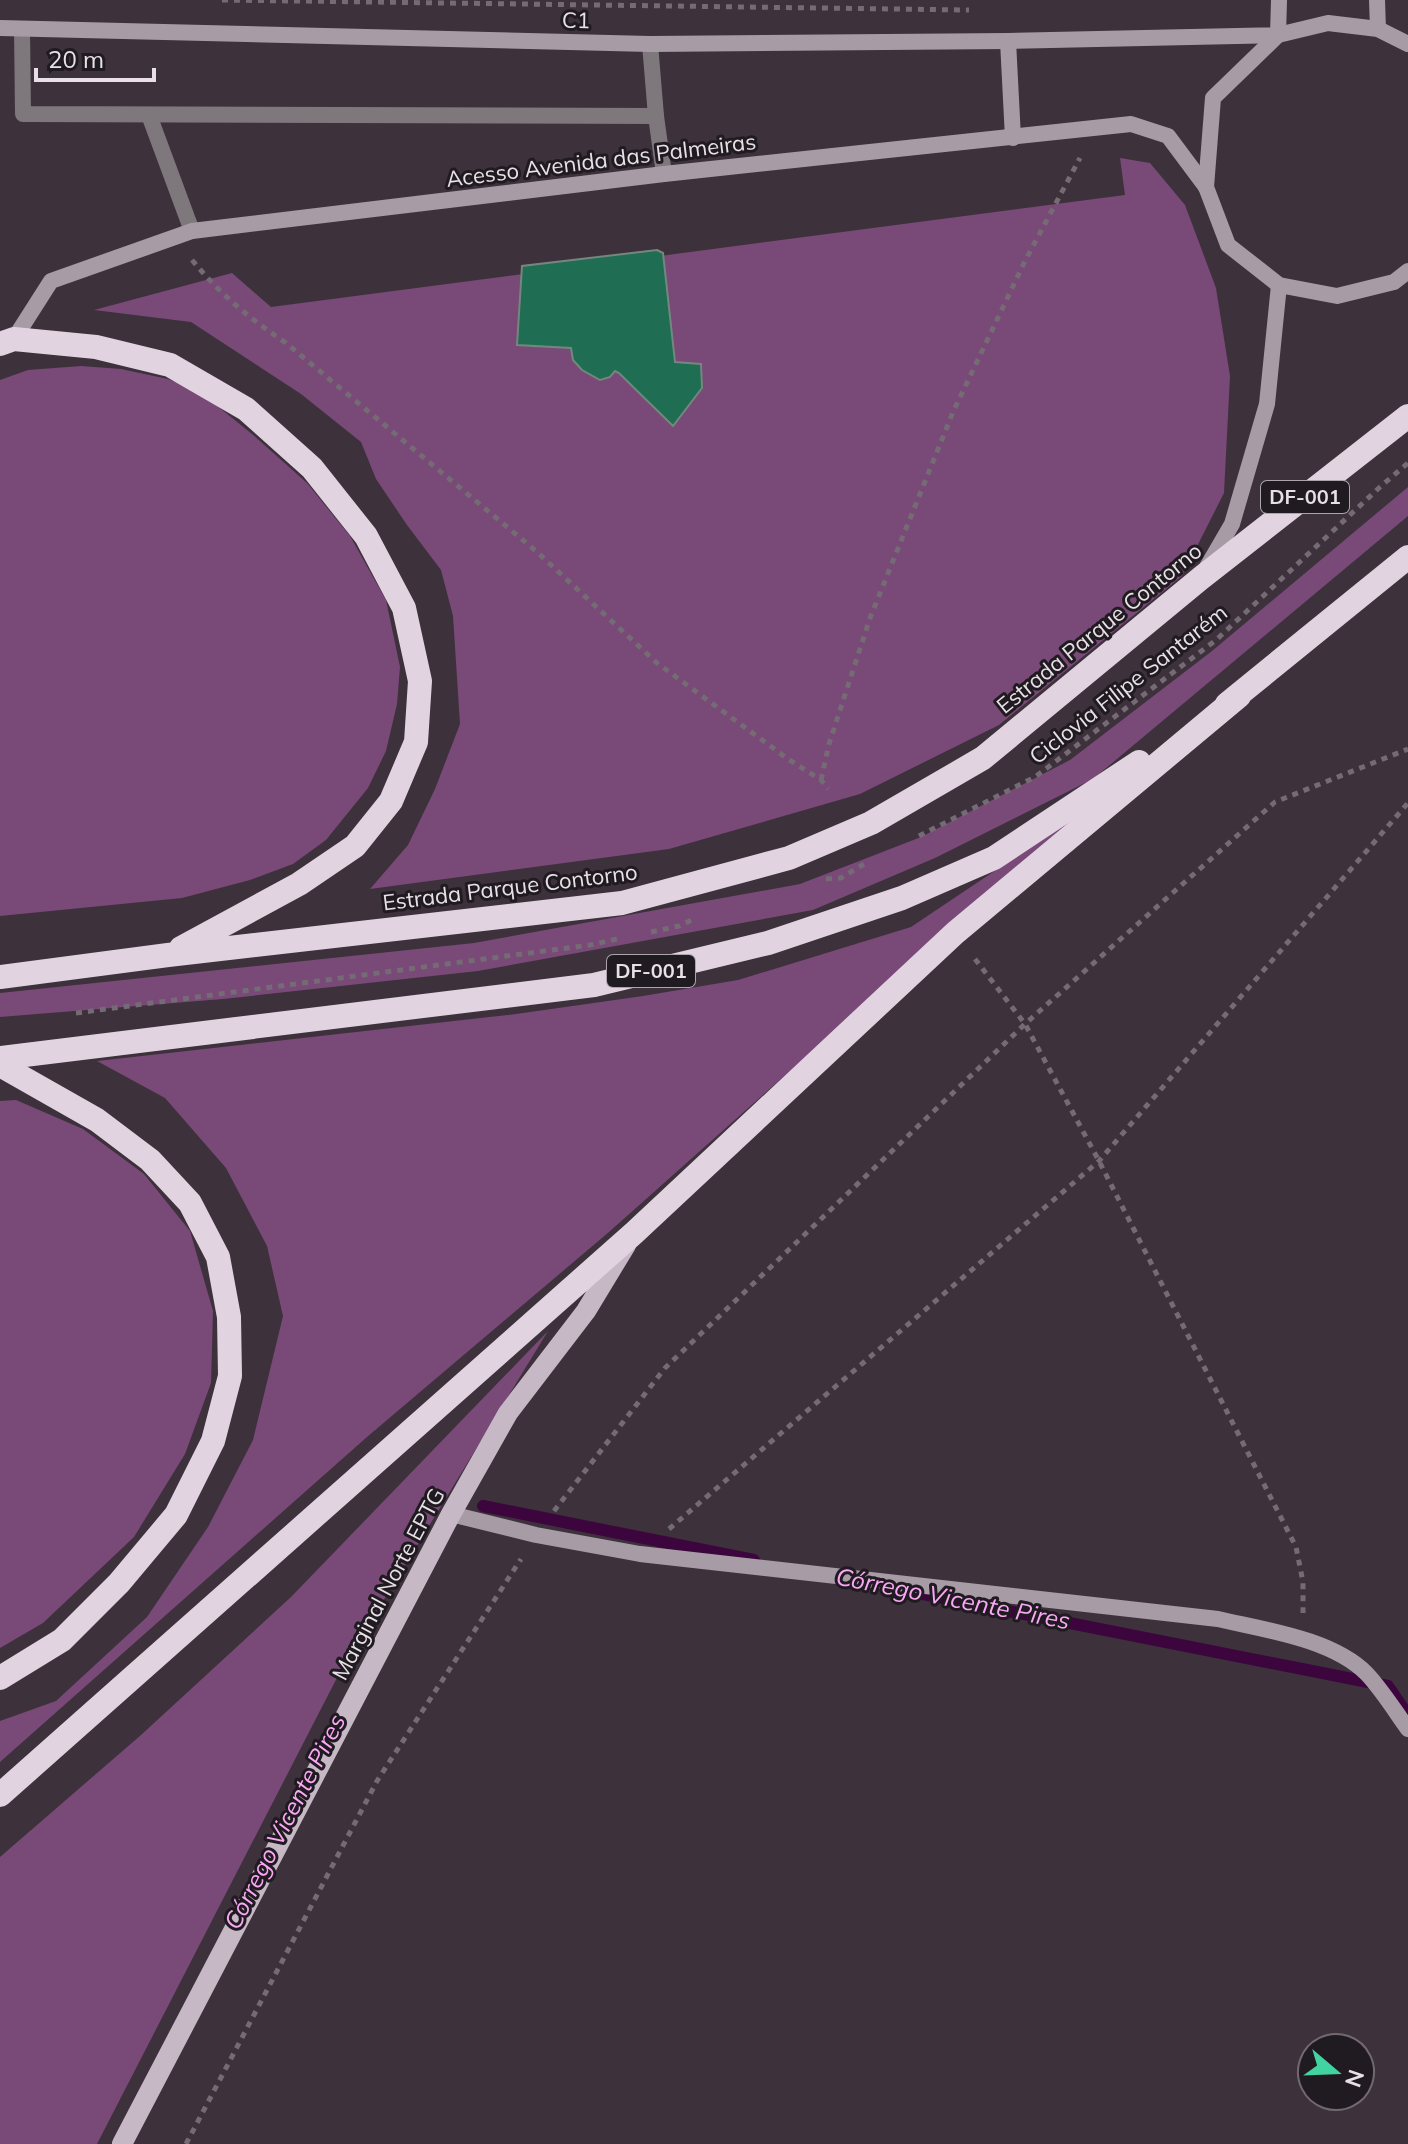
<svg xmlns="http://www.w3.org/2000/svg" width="1408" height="2144" viewBox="0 0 1408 2144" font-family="Mulish,sans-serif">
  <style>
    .green { fill: #794978 }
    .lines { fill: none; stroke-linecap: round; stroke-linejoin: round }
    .stream { stroke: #3d053d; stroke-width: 12 }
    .building { fill: #1f6d52; stroke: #74877e; stroke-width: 2 }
    .path { stroke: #756b74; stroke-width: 5; stroke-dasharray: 6 6; stroke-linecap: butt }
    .lane { stroke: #7e787d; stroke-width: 16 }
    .secondary { stroke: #a79ca6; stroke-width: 16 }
    .primary { stroke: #c6b9c5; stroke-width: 20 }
    .highway { stroke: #e2d3e1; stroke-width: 24 }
    .labels { text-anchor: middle; stroke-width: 6; stroke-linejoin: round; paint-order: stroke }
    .shield { fill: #201b20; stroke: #aca5ab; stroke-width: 2 }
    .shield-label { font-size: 20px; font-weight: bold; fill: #e8e0e7 }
    .street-label { font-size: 22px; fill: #e8e0e7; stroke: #201b20 }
    .water-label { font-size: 24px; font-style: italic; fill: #faa7f6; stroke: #201b20 }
  </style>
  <rect width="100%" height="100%" fill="#3d313c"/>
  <g class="green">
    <path d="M1120,158L1150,163L1185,205L1216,288L1230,376L1224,493L1182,576L999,725L860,794L669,849L370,889L408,845L435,789L460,724L453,616L441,570L407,525L376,479L361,442L301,394L191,322L94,310L232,273L271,307L1125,195Z"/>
    <path d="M81,366L121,369L168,379L200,392L252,434L307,483L350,536L386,600L400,667L397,704L386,751L368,788L326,840L293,864L250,880L182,898L0,916V380L28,370Z"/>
    <path d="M1408,487V516L1093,779L935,858L813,910L478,971L223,999L0,1017V993L474,943L800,884L921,837L1070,760L1212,651Z"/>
    <path d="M1105,797L918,957L609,1232L367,1437L0,1762V1721L56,1701L147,1617L208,1527L253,1440L283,1316L267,1246L226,1168L165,1098L97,1061L516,1014L643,996L738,980L911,927Z"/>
    <path d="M16,1100L83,1129L144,1174L190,1231L213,1311L211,1383L185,1454L134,1537L43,1623L0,1648V1101Z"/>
    <path d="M548,1331L341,1670L97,2144H0V1857L141,1735L291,1597Z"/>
  </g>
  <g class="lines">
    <g class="stream">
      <path d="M483,1506L754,1560"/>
      <path d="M913,1592L1388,1686L1407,1714"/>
    </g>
  </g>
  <path class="building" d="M657,250L663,253L675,362L701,364L702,388L673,426L619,373L615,371L610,377L600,380L582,370L573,360L571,348L517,345L522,266Z"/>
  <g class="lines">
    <g class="path">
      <path d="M222,0L969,10"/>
      <path d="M192,260C221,295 249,318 286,343L536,551L657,663L788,759L821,780L828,789"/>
      <path d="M821,780L829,744L870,618L953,412L1025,261L1080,158"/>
      <path d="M919,836L1035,777L1216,640L1380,487L1408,463"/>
      <path d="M826,879L841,878L864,864"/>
      <path d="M651,932L679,926L694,919"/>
      <path d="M975,959L1025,1024L1099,1161L1296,1547L1303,1582V1613"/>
      <path d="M76,1013L590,945L617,939"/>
      <path d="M554,1511L665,1368L1025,1024L1275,802L1408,749"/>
      <path d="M669,1529L1099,1161L1408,803"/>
      <path d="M186,2144L377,1781L521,1559"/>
    </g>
    <g class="lane">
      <path d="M22,29L23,114L656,116"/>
      <path d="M650,44L656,116L664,174"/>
      <path d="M149,115L192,231"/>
    </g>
    <g class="secondary">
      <path d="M1377,0L1378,29"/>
      <path d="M0,28L650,44L1008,41L1278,35L1279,0"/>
      <path d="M1008,41L1013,138"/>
      <path d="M1408,44L1378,29L1328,23L1278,35L1213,98L1206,187L1228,245L1279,285L1337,296L1394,282L1408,271"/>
      <path d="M14,339L51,281L192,231L664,174L1131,124L1168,136L1206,187"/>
      <path d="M1207,567L1232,524L1267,404L1279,285"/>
      <path d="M451,1514L536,1535L640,1554L1218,1619C1265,1630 1333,1639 1367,1674C1382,1690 1395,1711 1408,1729"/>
    </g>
    <path class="primary" d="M122,2144L451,1514L508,1413L586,1311L626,1245"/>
    <g class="highway">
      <path d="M0,344L14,339L96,347L170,365L246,409L312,468L366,536L404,608L420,681L416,742L391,801L355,846L299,884L181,948"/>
      <path d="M1227,704L1408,557"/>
      <path d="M0,977L168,955L622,903L789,858L871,823L983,758L1201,578L1408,416"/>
      <path d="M0,1058L594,985L768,943L902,898L994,858L1139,762"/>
      <path d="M0,1065L97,1120L150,1160L190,1203L218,1257L229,1317L230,1376L213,1441L176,1515L119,1583L62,1640L0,1678"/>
      <path d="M0,1795L634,1233L955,933L1239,696"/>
    </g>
  </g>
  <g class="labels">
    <g class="shield">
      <rect x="1261" y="481" width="88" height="32" rx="6"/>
      <rect x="607" y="955" width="88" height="32" rx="6"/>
    </g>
    <g class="shield-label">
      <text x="1305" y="504">DF-001</text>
      <text x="651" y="978">DF-001</text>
    </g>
    <g class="street-label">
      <text transform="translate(576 20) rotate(1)" y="8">C1</text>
      <text transform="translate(601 160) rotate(-7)" y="8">Acesso Avenida das Palmeiras</text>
      <text transform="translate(1099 628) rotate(-39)" y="8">Estrada Parque Contorno</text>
      <text transform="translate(1128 684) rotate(-38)" y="8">Ciclovia Filipe Santarém</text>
      <text transform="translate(510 887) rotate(-7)" y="8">Estrada Parque Contorno</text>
      <text transform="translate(388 1584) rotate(-62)" y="8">Marginal Norte EPTG</text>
    </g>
    <g class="water-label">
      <text transform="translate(953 1599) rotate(11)" y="8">Córrego Vicente Pires</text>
      <text transform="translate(285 1822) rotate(-63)" y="8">Córrego Vicente Pires</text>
    </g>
  </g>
  <g transform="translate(1336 2072) rotate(109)"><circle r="38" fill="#201b20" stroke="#706a70" stroke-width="2"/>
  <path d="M0-6L14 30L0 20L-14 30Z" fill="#41d4a1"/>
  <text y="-12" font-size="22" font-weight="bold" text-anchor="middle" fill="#e8e0e7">N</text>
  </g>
  <path d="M36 68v12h118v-12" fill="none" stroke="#e8e0e7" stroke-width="4"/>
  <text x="48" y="68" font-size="24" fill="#e8e0e7" stroke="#201b20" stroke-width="6" paint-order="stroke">20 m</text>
</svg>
